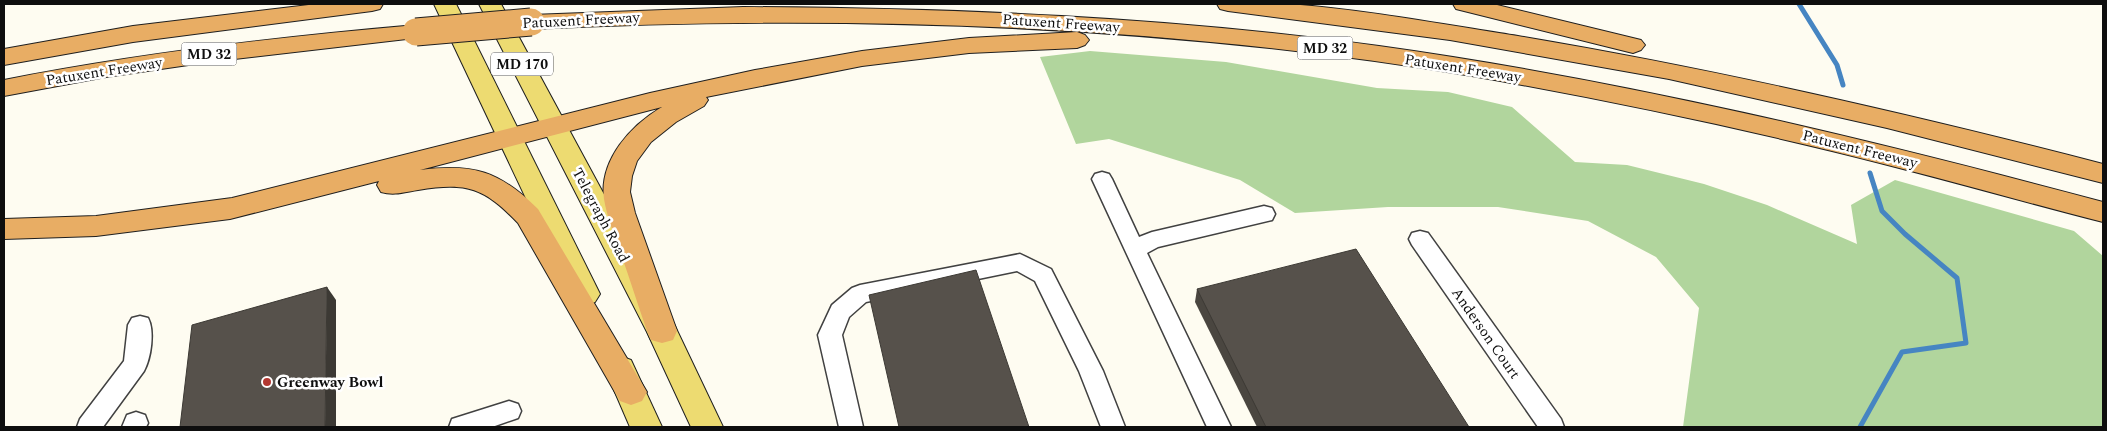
<svg xmlns="http://www.w3.org/2000/svg" width="2107" height="431" viewBox="0 0 2107 431" font-family="Spectral,serif">
  <style>
    .forest { fill: #b1d59d }
    .lines { fill: none; stroke-linecap: round; stroke-linejoin: round }
    .stream { stroke: #4685c2; stroke-width: 5 }
    .minor-casing { stroke: #414141; stroke-width: 3 }
    .major-casing { stroke: #1f1f1f; stroke-width: 2 }
    .highway-casing { stroke: #1f1f1f; stroke-width: 2 }
    .minor { fill: #fff; fill-rule: evenodd }
    .major { fill: #eddb71; fill-rule: evenodd }
    .highway { fill: #e8ad64; fill-rule: evenodd }
    .highway-bridge-casing { stroke: #1f1f1f; stroke-width: 29; stroke-linecap: butt }
    .highway-bridge { stroke: #e8ad64; stroke-width: 27 }
    .wall { fill: #4a4640 }
    .shaded-wall { fill: #3c3934 }
    .building { fill: #56514b; stroke: #3c3934 }
    .poi-dot { fill: #b33831; stroke: #fff; stroke-width: 2 }
    .labels { text-anchor: middle; stroke-width: 5; stroke-linejoin: round; paint-order: stroke }
    .shield { fill: #fff; stroke: #565656; stroke-width: 1 }
    .shield-label { font-size: 14px; font-weight: bold; fill: #0e0e0e }
    .street-label { font-size: 15px; fill: #0e0e0e; stroke: #fff }
    .poi-label { font-size: 15px; font-weight: bold; fill: #0e0e0e; stroke: #fff; text-anchor: start }
  </style>
  <rect width="100%" height="100%" fill="#fefcf1"/>
  <path class="forest" d="M1090,51L1226,62L1377,88L1448,92L1512,107L1575,162L1627,165L1704,184L1767,205L1857,244L1851,205L1895,180L2074,231L2103,256V427H1683L1699,308L1656,257L1588,221L1498,207H1388L1295,213L1240,180L1109,139L1076,144L1040,57Z"/>
  <g class="lines">
    <g class="stream">
      <path d="M1799,4L1837,65L1843,85"/>
      <path d="M1860,427L1902,352L1966,343L1957,278L1905,234L1882,211L1870,173"/>
    </g>
    <defs>
      <g id="minor">
        <path d="M1102,172L1109,174L1112,179L1139,237L1152,232L1264,206L1272,208L1275,214L1272,220L1158,247L1147,253L1231,427H1207L1092,179L1095,174Z"/>
        <path d="M1420,231L1428,233L1561,419L1564,427H1538L1412,245L1409,239L1412,233Z"/>
        <path d="M1020,254L1051,269L1103,371L1125,427H1101L1079,371L1035,281L1017,271L866,302L849,317L842,335L863,427H839L818,335L832,305L852,288L860,285Z"/>
        <path d="M140,316L148,318C155,331 151,358 144,371L103,427H77L80,419L124,361L128,325L132,318Z"/>
        <path d="M509,401L518,404L521,411L518,418L492,427H449L452,419Z"/>
        <path d="M136,412L145,415L148,423L146,427H122L127,415Z"/>
      </g>
      <g id="major">
        <path d="M434,4H456L600,294L595,302L585,306L575,302Z"/>
        <path d="M479,4H501L673,322L723,427H691L647,332Z"/>
        <path d="M620,356L631,360L662,427H630L605,369L609,360Z"/>
      </g>
      <g id="highway">
        <path d="M317,4H383L380,9L372,11L133,42L4,65V49L133,26Z"/>
        <path d="M1217,4C1241,4 1265,2 1289,4C1366,10 1442,24 1518,36C1715,69 1910,114 2103,164V183L1887,128L1669,79L1450,40L1228,11L1220,9Z"/>
        <path d="M1453,4H1493L1641,40L1645,45L1641,50L1633,53L1456,9Z"/>
        <path d="M743,7C955,8 1168,17 1379,46C1624,80 1864,138 2103,202V222C2013,199 1923,173 1832,151C1713,122 1593,97 1472,76C1161,24 845,14 531,29L523,27L519,22L523,17L531,15Z"/>
        <path d="M416,25L424,27L428,32L424,37L209,62L106,77L4,96V80C140,53 278,37 416,25Z"/>
        <path d="M1077,32L1085,35L1089,40L1085,45L1077,48L969,53L862,66L706,97L708,100L704,106L676,122L651,142L637,161L632,176L630,192L635,213L677,331L673,340L662,343L651,340L647,331C638,305 630,280 621,254C615,236 607,218 604,199C599,160 631,125 662,107L420,170C474,163 499,171 538,209L647,392L642,401L631,405L620,401L518,223C484,188 468,182 418,190C405,192 394,196 381,192L377,185L379,181L230,219L96,236L4,239V219L96,216L232,198L650,93L755,70L862,51L969,38Z"/>
      </g>
    </defs>
    <use href="#minor" class="minor-casing"/>
    <use href="#major" class="major-casing"/>
    <use href="#highway" class="highway-casing"/>
    <use href="#minor" class="minor"/>
    <use href="#major" class="major"/>
    <use href="#highway" class="highway"/>
    <defs>
      <path id="highway-bridge" d="M416,32L531,22"/>
    </defs>
    <use href="#highway-bridge" class="highway-bridge-casing"/>
    <use href="#highway-bridge" class="highway-bridge"/>
  </g>
  <path class="wall" d="M1197,289L1469,427H1257L1195,302Z"/>
  <path class="shaded-wall" d="M327,287L336,300V427H325Z"/>
  <g class="building">
    <path d="M1356,249L1469,427H1266L1197,289Z"/>
    <path d="M976,270L1029,427H899L869,295Z"/>
    <path d="M327,287L325,427H180L192,325Z"/>
  </g>
  <circle class="poi-dot" cx="267" cy="382" r="5"/>
  <g class="labels">
    <g class="shield">
      <rect x="1297.5" y="36.5" width="55" height="23" rx="4"/>
      <rect x="181.5" y="42.5" width="55" height="23" rx="4"/>
      <rect x="491" y="52.5" width="62" height="23" rx="4"/>
    </g>
    <g class="shield-label">
      <text x="1325" y="53">MD 32</text>
      <text x="209" y="59">MD 32</text>
      <text x="522" y="69">MD 170</text>
    </g>
    <g class="street-label">
      <text transform="translate(581 20) rotate(-3)" y="5">Patuxent Freeway</text>
      <text transform="translate(1061 23) rotate(4)" y="5">Patuxent Freeway</text>
      <text transform="translate(1463 68) rotate(9)" y="5">Patuxent Freeway</text>
      <text transform="translate(104 71) rotate(-9)" y="5">Patuxent Freeway</text>
      <text transform="translate(1860 149) rotate(14)" y="5">Patuxent Freeway</text>
      <text transform="translate(601 215) rotate(62)" y="5">Telegraph Road</text>
      <text transform="translate(1486 333) rotate(55)" y="5">Anderson Court</text>
    </g>
    <g class="poi-label">
      <text x="277" y="387">Greenway Bowl</text>
    </g>
  </g>
  <rect width="2107" height="431" fill="none" stroke="#0e0e0e" stroke-width="10"/>
</svg>
